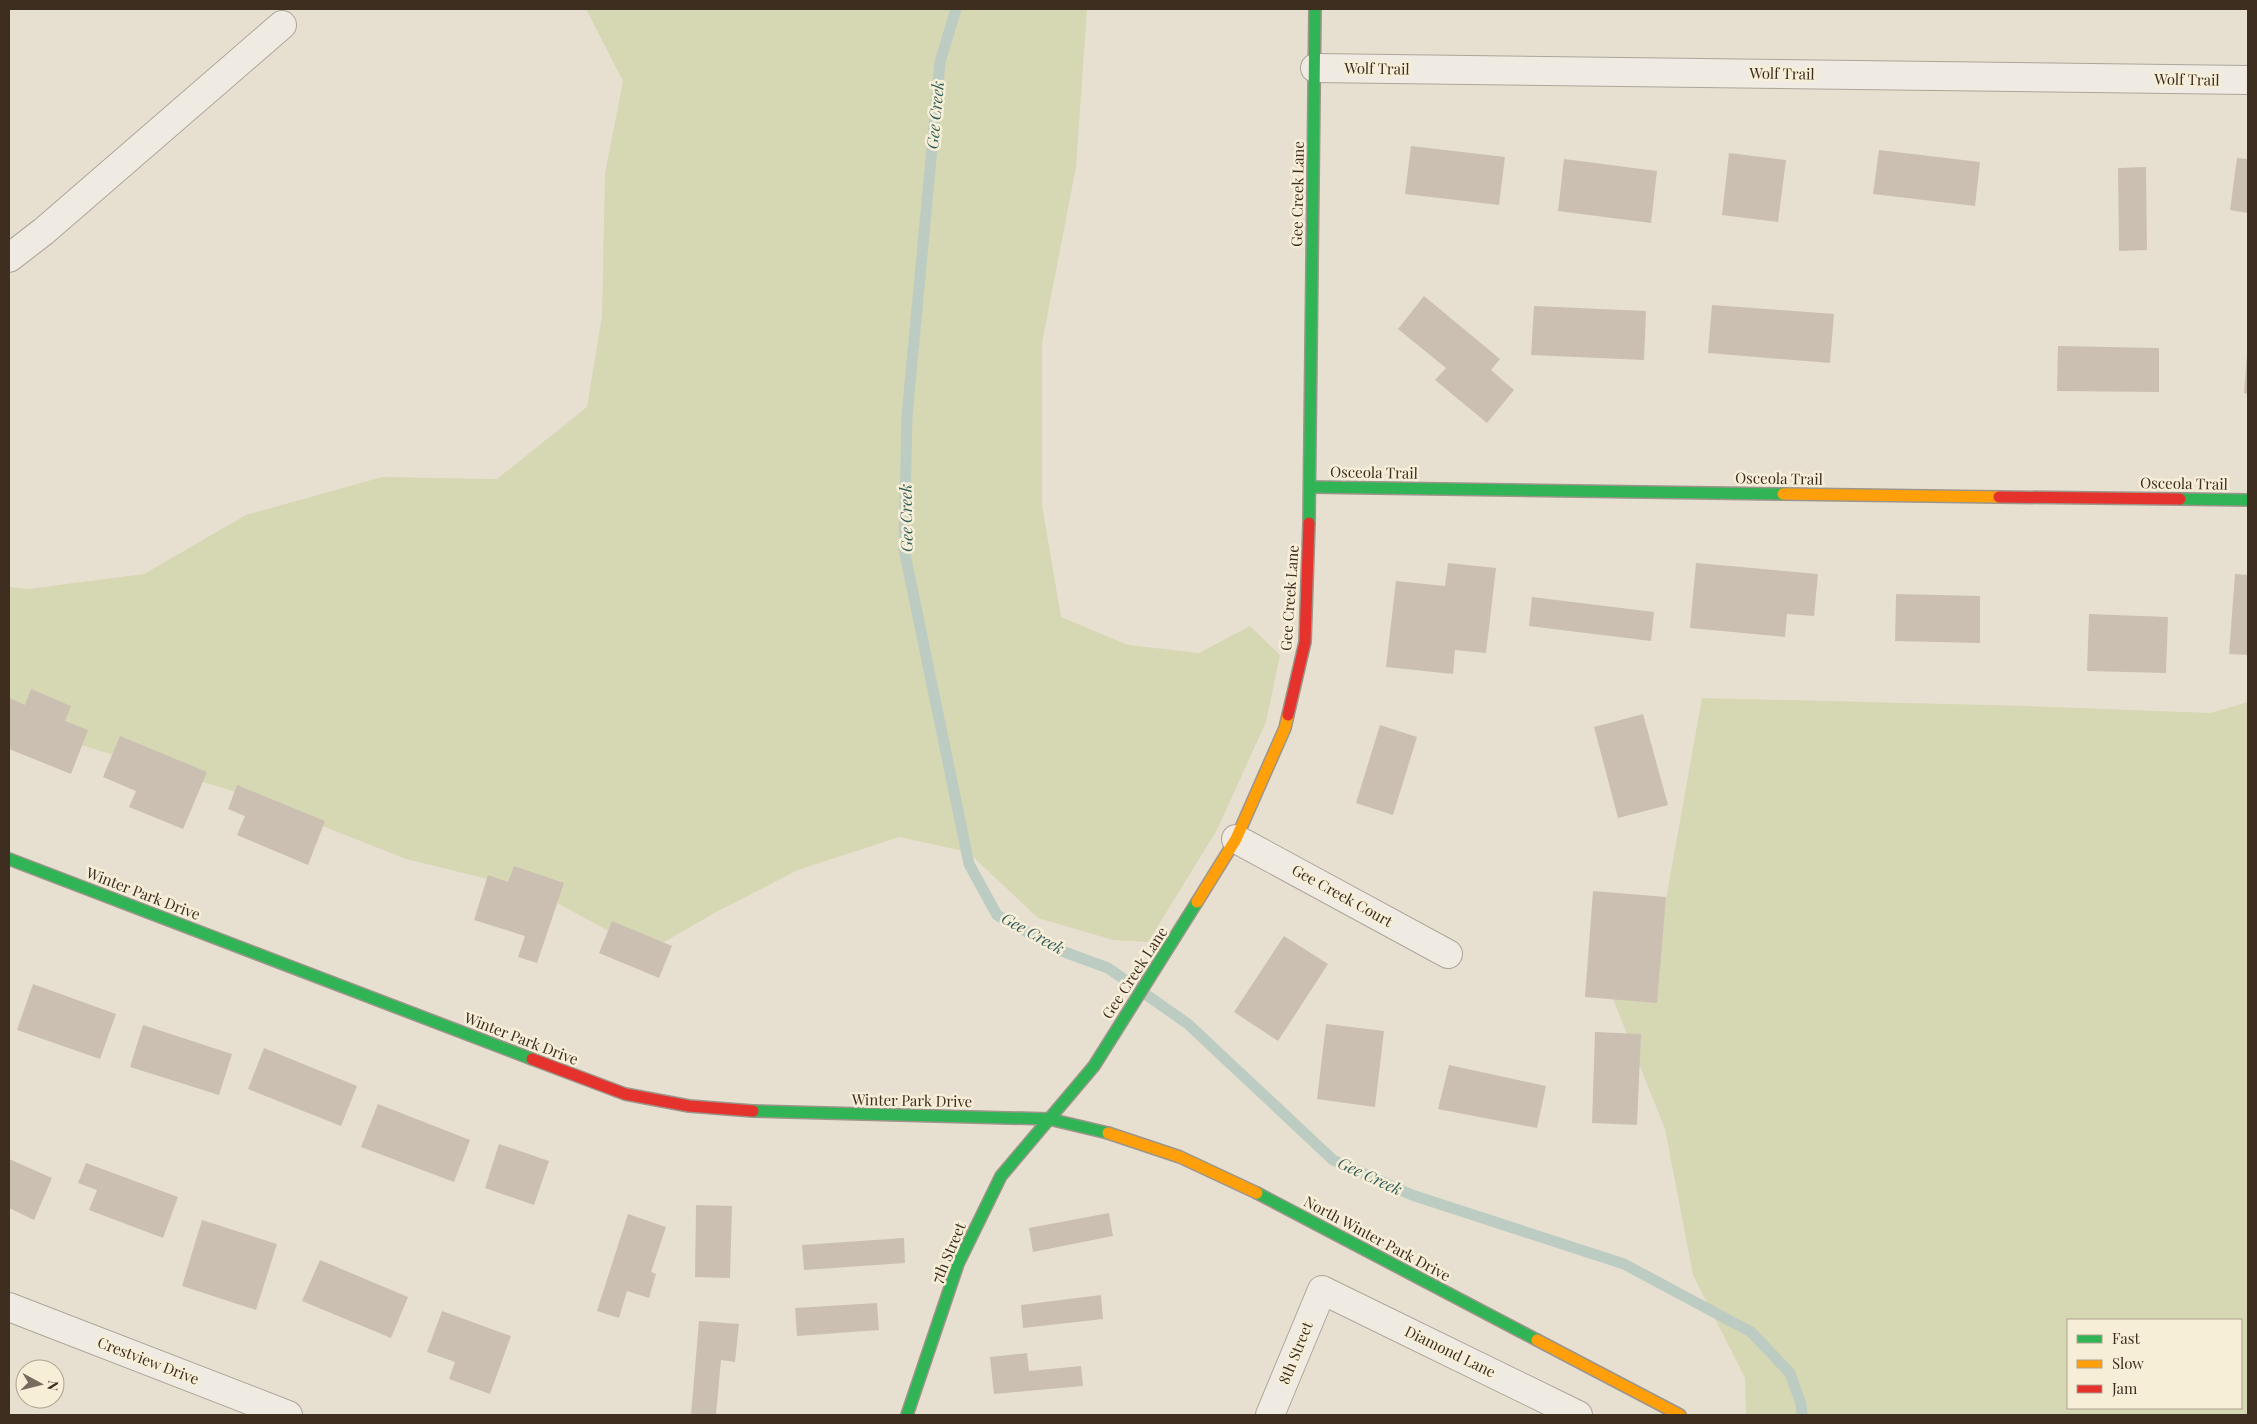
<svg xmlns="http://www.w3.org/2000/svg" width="2257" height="1424" viewBox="0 0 2257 1424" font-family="'Playfair Display',serif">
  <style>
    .green { fill: #d6d7b3; fill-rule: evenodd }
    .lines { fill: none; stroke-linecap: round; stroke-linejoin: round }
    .stream { stroke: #bcccc2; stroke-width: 11 }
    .building { fill: #cbbfb2 }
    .street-casing { stroke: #ada599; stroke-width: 30 }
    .fast-casing { stroke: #9c958a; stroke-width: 14 }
    .slow-casing { stroke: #9c958a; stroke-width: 14 }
    .jam-casing { stroke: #9c958a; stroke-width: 14 }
    .street { stroke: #efebe3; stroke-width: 28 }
    .fast { stroke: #30b455; stroke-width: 11 }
    .slow { stroke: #ff9f0a; stroke-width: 11 }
    .jam { stroke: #e5322d; stroke-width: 11 }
    .labels { text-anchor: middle; stroke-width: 5; stroke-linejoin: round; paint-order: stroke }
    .street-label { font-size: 15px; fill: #3d2e20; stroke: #f7eed8 }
    .water-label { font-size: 16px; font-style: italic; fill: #2f5d5a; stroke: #f7eed8 }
  </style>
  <rect width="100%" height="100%" fill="#e7e0d1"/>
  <g class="green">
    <path d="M586,9H1087L1076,167L1042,343V505L1061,617L1128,645L1199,653L1250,626L1280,655L1266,722L1217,830L1148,942L1113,940L1038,918L968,852L899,837L798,870L716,912L647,952L533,890L406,859L236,792L71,742L74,737L9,701V587L28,589L144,574L246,515L382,477L497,479L587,407L602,316L605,173L623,81Z"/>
    <path d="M1702,698L2027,706L2211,713L2248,702V1415H1746L1745,1378L1693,1275L1665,1129L1613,999L1656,955ZM2068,1320H2241V1408H2068Z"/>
  </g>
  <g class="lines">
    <path class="stream" d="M956,9L940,62L907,416L904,549L969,864L997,915L1059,950L1108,968L1188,1024L1333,1160L1412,1195L1624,1264L1751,1332L1790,1373L1801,1404L1802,1415"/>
  </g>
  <g class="building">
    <path d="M1411,146L1505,157L1499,205L1405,194Z"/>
    <path d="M1879,150L1980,162L1975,206L1873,194Z"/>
    <path d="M1729,153L1786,160L1778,222L1722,215Z"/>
    <path d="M2237,158L2248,159V213L2230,210Z"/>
    <path d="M1564,159L1657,171L1651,223L1558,211Z"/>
    <path d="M2146,167L2147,250L2119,251L2118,168Z"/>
    <path d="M1424,296L1500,359L1491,370L1514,390L1487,423L1435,380L1446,368L1398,329Z"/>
    <path d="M1712,305L1834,314L1830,363L1708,353Z"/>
    <path d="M1534,306L1646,311L1644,360L1531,355Z"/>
    <path d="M2058,346L2159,348V392L2057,391Z"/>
    <path d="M2247,354L2248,355V394L2244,393Z"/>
    <path d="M1448,563L1496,568L1486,653L1455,650L1453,674L1386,667L1396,581L1445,586Z"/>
    <path d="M1696,563L1818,574L1814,616L1787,614L1785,637L1690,628Z"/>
    <path d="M2235,574L2248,575V655L2229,654Z"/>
    <path d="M1896,594L1980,596V643L1895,641Z"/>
    <path d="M1532,597L1654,612L1651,641L1529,626Z"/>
    <path d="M2089,614L2168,617L2166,673L2087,671Z"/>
    <path d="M31,689L71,706L65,721L88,730L71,774L9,749V698L25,705Z"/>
    <path d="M1643,714L1668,805L1618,818L1594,727Z"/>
    <path d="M1380,725L1417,737L1393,815L1356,803Z"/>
    <path d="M120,736L207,772L183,829L129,807L136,791L103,777Z"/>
    <path d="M237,785L325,821L308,865L237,835L245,816L228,809Z"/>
    <path d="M514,866L564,883L537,963L518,957L525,936L474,920L488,875L508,882Z"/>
    <path d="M1593,891L1666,897L1657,1003L1585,997Z"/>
    <path d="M612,921L672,946L659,978L599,953Z"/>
    <path d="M1284,936L1328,964L1278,1041L1234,1012Z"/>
    <path d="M33,984L116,1014L100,1059L17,1030Z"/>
    <path d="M1326,1024L1384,1031L1375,1107L1317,1099Z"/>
    <path d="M143,1025L232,1054L219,1095L130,1067Z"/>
    <path d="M1595,1032L1641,1034L1637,1125L1592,1123Z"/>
    <path d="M264,1048L357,1086L341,1126L248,1089Z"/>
    <path d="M1449,1065L1546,1086L1537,1128L1438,1109Z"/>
    <path d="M378,1104L470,1140L454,1182L361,1147Z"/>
    <path d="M499,1144L549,1161L534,1205L485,1188Z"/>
    <path d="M9,1159L52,1178L34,1220L9,1208Z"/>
    <path d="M86,1163L178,1197L163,1238L89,1210L97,1190L78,1183Z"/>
    <path d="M696,1205L732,1206L730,1278L695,1277Z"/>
    <path d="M1109,1213L1113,1236L1033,1252L1029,1228Z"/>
    <path d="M628,1214L666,1227L651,1272L656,1274L649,1298L627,1291L619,1318L597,1311Z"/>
    <path d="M202,1220L277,1244L256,1310L182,1286Z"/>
    <path d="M904,1238L905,1263L804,1270L802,1245Z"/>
    <path d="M320,1260L408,1297L391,1338L302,1301Z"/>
    <path d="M1101,1295L1103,1319L1023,1328L1021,1305Z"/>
    <path d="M877,1303L879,1330L797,1336L795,1308Z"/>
    <path d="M442,1311L511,1336L490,1394L449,1379L455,1362L427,1352Z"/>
    <path d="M699,1321L739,1324L735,1362L721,1360L716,1415H691Z"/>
    <path d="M1027,1353L1029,1371L1081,1366L1083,1386L994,1394L990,1357Z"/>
  </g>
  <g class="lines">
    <defs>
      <g id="street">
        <path d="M1315,68L2248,80"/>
        <path d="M9,258L44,231L282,25"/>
        <path d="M1236,839L1448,954"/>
        <path d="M9,1307L288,1415"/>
        <path d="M1270,1415L1322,1290L1578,1415"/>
      </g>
      <g id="fast">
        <path d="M1310,487L1783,494"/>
        <path d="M2180,499L2248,500"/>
        <path d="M1309,523L1315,9"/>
        <path d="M9,859L532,1059"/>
        <path d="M753,1111L1049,1119L1108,1133"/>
        <path d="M1257,1193L1537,1340"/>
        <path d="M907,1415L958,1264L1001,1176L1094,1066L1197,902"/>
      </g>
      <g id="slow">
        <path d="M1783,494L1999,497"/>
        <path d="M1197,902L1236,839L1285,728L1288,715"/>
        <path d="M1108,1133L1180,1157L1257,1193"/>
        <path d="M1537,1340L1680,1415"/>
      </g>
      <g id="jam">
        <path d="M1999,497L2180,499"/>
        <path d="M1288,715L1305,642L1309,523"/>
        <path d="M532,1059L625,1094L689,1106L753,1111"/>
      </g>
    </defs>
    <use href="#street" class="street-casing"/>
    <use href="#fast" class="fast-casing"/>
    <use href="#slow" class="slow-casing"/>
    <use href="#jam" class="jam-casing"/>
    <use href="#street" class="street"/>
    <use href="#fast" class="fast"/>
    <use href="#slow" class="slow"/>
    <use href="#jam" class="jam"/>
  </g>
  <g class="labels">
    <g class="street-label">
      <text transform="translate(1377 69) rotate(1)" y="5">Wolf Trail</text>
      <text transform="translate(1782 74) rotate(1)" y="5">Wolf Trail</text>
      <text transform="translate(2187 80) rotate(1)" y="5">Wolf Trail</text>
      <text transform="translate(1298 194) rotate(-89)" y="5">Gee Creek Lane</text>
      <text transform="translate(1374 473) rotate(1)" y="5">Osceola Trail</text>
      <text transform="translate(1779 479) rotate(1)" y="5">Osceola Trail</text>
      <text transform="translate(2184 484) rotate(1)" y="5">Osceola Trail</text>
      <text transform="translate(1290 598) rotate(-86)" y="5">Gee Creek Lane</text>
      <text transform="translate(143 894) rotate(21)" y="5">Winter Park Drive</text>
      <text transform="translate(1342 896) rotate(29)" y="5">Gee Creek Court</text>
      <text transform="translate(1135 973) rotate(-57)" y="5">Gee Creek Lane</text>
      <text transform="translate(521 1039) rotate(21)" y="5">Winter Park Drive</text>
      <text transform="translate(912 1101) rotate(1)" y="5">Winter Park Drive</text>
      <text transform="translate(1377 1239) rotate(28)" y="5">North Winter Park Drive</text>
      <text transform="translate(949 1253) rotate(-67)" y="5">7th Street</text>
      <text transform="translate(1450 1352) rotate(26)" y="5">Diamond Lane</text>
      <text transform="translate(1296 1353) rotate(-68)" y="5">8th Street</text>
      <text transform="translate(148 1361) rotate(21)" y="5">Crestview Drive</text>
    </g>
    <g class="water-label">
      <text transform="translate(935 115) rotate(-85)" y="6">Gee Creek</text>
      <text transform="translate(906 518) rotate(-91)" y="6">Gee Creek</text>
      <text transform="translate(1033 933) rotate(29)" y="6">Gee Creek</text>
      <text transform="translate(1370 1176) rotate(25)" y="6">Gee Creek</text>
    </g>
  </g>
  <rect width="2257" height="1424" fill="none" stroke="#3d2e20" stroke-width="20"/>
  <rect x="2067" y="1319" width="175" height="90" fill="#f7eed8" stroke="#ada18e"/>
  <rect x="2077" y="1335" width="25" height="8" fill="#30b455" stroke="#ada18e"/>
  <text x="2112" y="1344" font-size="15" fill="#3d2e20">Fast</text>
  <rect x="2077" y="1360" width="25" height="8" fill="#ff9f0a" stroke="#ada18e"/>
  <text x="2112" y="1369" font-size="15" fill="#3d2e20">Slow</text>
  <rect x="2077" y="1385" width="25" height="8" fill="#e5322d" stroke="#ada18e"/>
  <text x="2112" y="1394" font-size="15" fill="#3d2e20">Jam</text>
  <g transform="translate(40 1384) rotate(97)"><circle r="24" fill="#f7eed8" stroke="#ada18e"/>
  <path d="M0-4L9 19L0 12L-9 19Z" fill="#786c5e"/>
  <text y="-8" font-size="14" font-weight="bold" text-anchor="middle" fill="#3d2e20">N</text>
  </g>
</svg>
